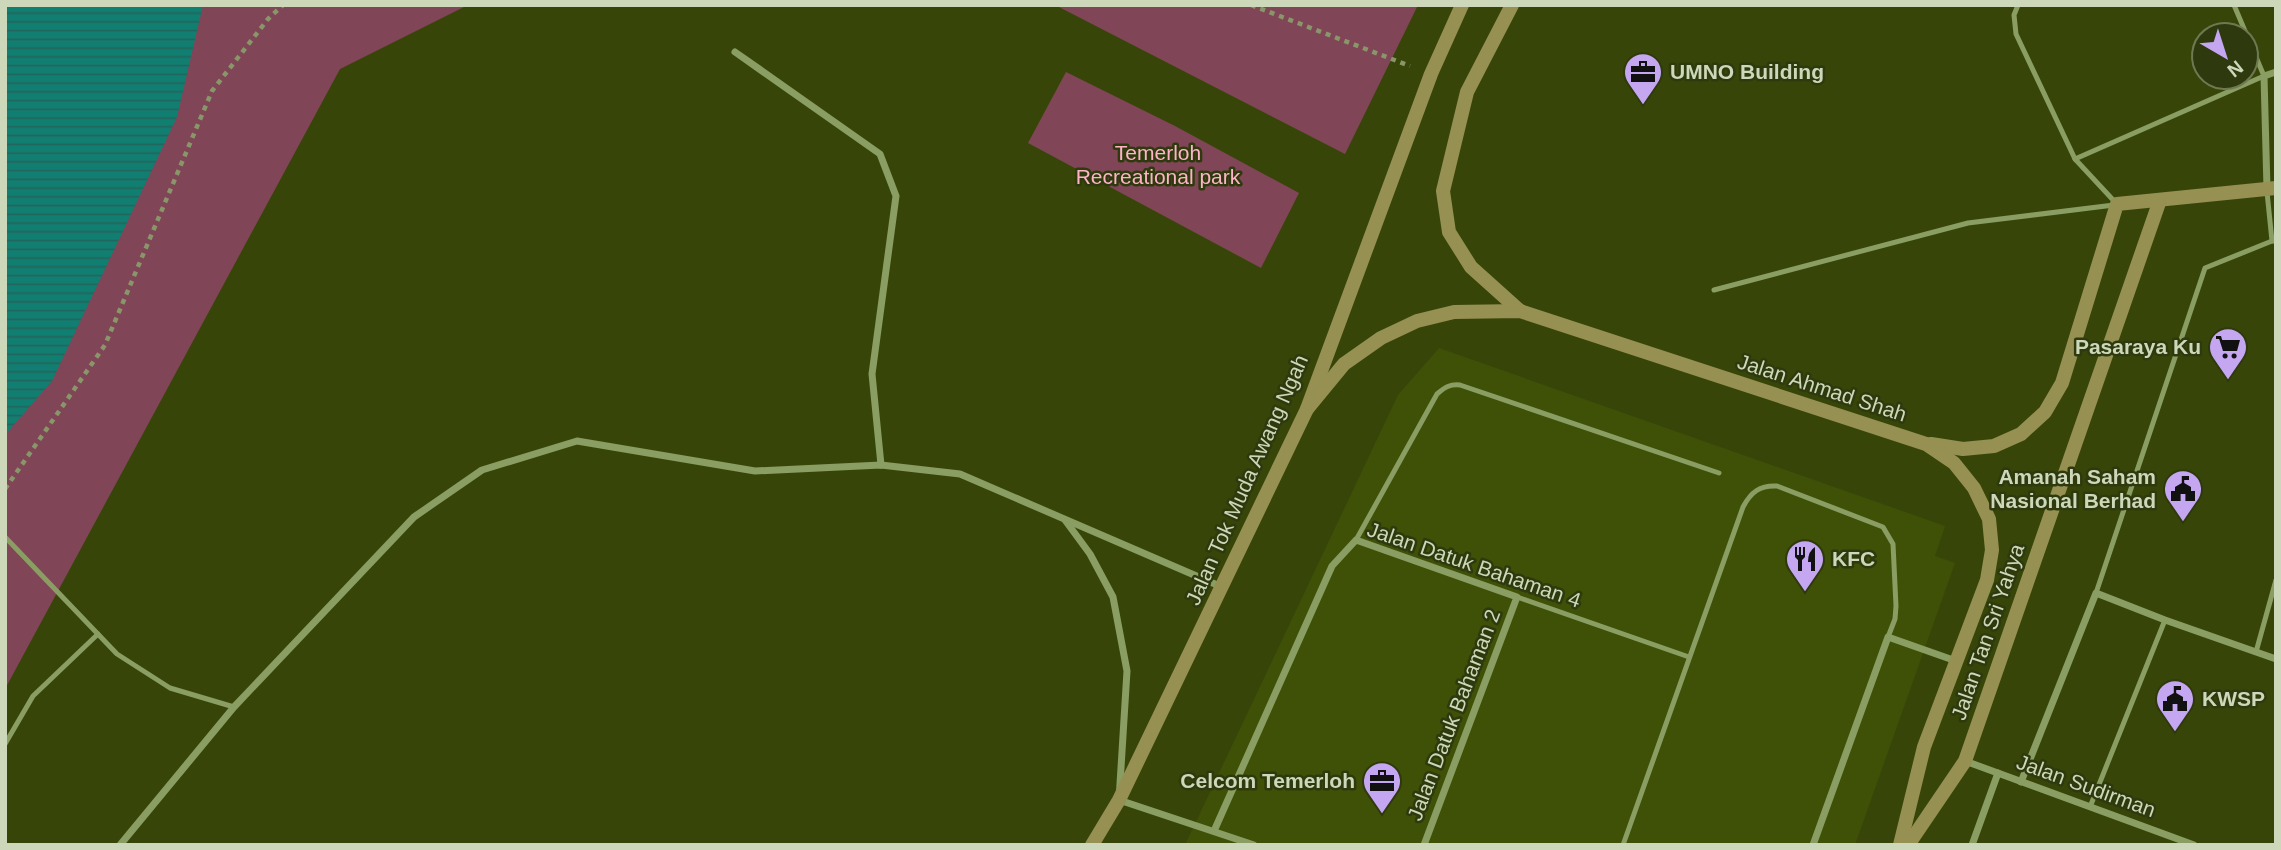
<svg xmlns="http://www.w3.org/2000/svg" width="2281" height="850" viewBox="0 0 2281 850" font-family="Helvetica,sans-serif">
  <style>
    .built { fill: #3f5007 }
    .green { fill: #804556 }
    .water { fill: url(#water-rules) }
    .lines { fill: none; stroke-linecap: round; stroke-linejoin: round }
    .path { stroke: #899669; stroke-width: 4.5; stroke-dasharray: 5 5; stroke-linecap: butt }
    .service { stroke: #8a9d62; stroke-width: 5 }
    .minor { stroke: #8a9d62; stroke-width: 7 }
    .secondary { stroke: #969052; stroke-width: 14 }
    .labels { text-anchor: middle; stroke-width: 5; stroke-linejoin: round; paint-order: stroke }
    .poi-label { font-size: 21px; font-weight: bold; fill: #cdd7b9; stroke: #2e3a0e; text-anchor: start }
    .park-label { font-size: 21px; fill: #fdb4c6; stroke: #2e3a0e }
    .street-label { font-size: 21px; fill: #cdd7b9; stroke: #2e3a0e }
  </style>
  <defs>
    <pattern id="water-rules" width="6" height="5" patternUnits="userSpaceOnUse" patternTransform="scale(1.75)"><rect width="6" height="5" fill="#117e72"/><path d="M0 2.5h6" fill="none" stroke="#23655b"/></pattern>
  </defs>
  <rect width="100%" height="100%" fill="#374608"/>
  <path class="built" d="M1439,348L1945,526L1935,556L1955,563L1855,845H1185L1398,395Z"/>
  <g class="green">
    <path d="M5,5H468L340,69L5,689Z"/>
    <path d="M1055,5H1418L1345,154Z"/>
    <path d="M1066,72L1175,126L1299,193L1261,268L1028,143Z"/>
  </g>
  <path class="water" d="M5,5H203L177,117L52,381L5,435Z"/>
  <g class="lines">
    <g class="path">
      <path d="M1251,5L1410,66"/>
      <path d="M5,489L105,345L212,91L268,19L283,5"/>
    </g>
    <g class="service">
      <path d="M2018,5L2014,15L2016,34L2075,159L2115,202"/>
      <path d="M2075,159L2264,76L2234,5"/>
      <path d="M2267,192L2272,241"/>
      <path d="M1714,290L1968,223L2114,205"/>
      <path d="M5,537L117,654L170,688L234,707"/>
      <path d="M1356,540L1437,394C1445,387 1450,384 1460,385L1719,473"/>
      <path d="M2096,593L2205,268L2272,241H2276"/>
      <path d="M1517,597L1689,657"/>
      <path d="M2256,652L2276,580"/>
      <path d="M5,744L33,696L98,634"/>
      <path d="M2090,807L2165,620"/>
      <path d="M1623,845L1743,507C1751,492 1760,485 1777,486L1883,527L1893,544L1896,606L1895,619L1888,637"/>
    </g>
    <g class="minor">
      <path d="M735,52L880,154L896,196L872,374L881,465"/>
      <path d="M2267,189L2264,76L2276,72"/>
      <path d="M1065,520L1090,554L1113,597L1127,671L1119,800L1254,845"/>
      <path d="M1965,761L2194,845"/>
      <path d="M2021,782L2096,593L2165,620L2276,659"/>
      <path d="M1214,831L1332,566L1356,540L1517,597L1424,845"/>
      <path d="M120,845L234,707L414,517L482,470L577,441L755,471L881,465L960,474L1222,587"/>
      <path d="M1813,845L1888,637L1956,661"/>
      <path d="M1972,845L1998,773"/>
    </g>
    <g class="secondary">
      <path d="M1512,5L1467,92L1443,191L1449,232L1471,267L1520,311"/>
      <path d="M1307,409L1344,364L1381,338L1417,321L1454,312L1520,311L1926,444L1954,463L1974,488L1989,519L1992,550L1987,580L1924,747L1900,845"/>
      <path d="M1931,444L1963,449L1994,446L2021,434L2045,412L2062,383L2117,204L2276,188"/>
      <path d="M1092,845L1119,800L1307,409L1431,74L1462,5"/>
      <path d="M1908,845L1965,761L2160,200"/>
    </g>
  </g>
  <defs>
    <symbol id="office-pin" viewBox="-11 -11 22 30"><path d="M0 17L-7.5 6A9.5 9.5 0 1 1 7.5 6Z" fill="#c5a6f0" stroke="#2e3a0e"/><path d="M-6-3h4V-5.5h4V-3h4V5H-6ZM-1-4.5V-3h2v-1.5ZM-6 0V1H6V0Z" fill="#111"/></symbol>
    <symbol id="supermarket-pin" viewBox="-11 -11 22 30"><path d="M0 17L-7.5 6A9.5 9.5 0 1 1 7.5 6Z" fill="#c5a6f0" stroke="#2e3a0e"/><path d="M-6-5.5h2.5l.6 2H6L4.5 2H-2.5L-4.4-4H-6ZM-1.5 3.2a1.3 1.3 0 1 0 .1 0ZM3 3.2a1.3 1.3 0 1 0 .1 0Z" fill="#111"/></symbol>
    <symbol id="civic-pin" viewBox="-11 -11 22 30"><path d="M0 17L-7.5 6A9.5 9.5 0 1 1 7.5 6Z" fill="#c5a6f0" stroke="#2e3a0e"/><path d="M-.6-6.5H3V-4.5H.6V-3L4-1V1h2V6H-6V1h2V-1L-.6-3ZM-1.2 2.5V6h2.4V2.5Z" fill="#111"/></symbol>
    <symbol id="restaurant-pin" viewBox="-11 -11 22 30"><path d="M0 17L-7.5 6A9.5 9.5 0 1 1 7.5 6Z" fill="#c5a6f0" stroke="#2e3a0e"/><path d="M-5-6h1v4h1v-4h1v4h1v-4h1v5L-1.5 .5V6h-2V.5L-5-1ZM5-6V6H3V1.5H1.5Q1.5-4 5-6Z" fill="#111"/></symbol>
  </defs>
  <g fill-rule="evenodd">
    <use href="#office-pin" x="1621" y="50" width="44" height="60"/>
    <use href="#supermarket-pin" x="2206" y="325" width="44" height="60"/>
    <use href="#civic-pin" x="2161" y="467" width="44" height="60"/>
    <use href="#restaurant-pin" x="1783" y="537" width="44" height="60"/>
    <use href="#civic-pin" x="2153" y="677" width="44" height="60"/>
    <use href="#office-pin" x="1360" y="759" width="44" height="60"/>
  </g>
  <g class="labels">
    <g class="poi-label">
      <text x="1670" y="79">UMNO Building</text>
      <text x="2201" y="354" text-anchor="end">Pasaraya Ku</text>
      <text x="2156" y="484" text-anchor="end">Amanah Saham<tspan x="2156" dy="24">Nasional Berhad</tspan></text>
      <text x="1832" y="566">KFC</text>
      <text x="2202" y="706">KWSP</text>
      <text x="1355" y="788" text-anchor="end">Celcom Temerloh</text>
    </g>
    <g class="park-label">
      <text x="1158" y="160">Temerloh<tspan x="1158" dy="24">Recreational park</tspan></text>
    </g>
    <g class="street-label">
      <text transform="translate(1822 388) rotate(18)" y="7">Jalan Ahmad Shah</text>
      <text transform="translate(1247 480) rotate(-66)" y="7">Jalan Tok Muda Awang Ngah</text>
      <text transform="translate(1474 565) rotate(19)" y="7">Jalan Datuk Bahaman 4</text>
      <text transform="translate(1988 632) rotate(-71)" y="7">Jalan Tan Sri Yahya</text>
      <text transform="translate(1454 715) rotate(-69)" y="7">Jalan Datuk Bahaman 2</text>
      <text transform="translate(2086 786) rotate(20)" y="7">Jalan Sudirman</text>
    </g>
  </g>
  <rect width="2281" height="850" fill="none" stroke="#cdd7b9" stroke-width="14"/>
  <g transform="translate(2225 56) rotate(141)"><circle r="33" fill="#2e3a0e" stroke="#6e7952" stroke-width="2"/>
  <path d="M0-5L12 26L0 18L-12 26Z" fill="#c5a6f0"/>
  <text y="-10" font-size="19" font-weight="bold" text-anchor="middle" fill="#cdd7b9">N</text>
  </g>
</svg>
